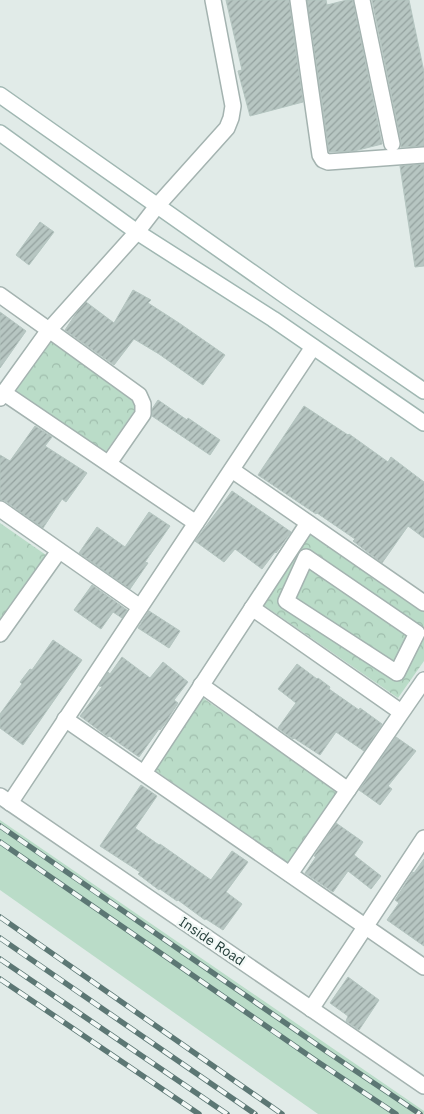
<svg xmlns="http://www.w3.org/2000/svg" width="424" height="1114" viewBox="0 0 424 1114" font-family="'IBM Plex Sans',sans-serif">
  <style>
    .green { fill: #badcc8 }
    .forest { fill: url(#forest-crowns) }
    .building { fill: url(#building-hatch); stroke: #b4c5c0 }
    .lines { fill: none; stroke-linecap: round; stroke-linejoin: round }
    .street-casing { stroke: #a4b3b0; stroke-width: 18 }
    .secondary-casing { stroke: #a0b7b2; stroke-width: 18 }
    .street { stroke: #fff; stroke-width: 15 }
    .secondary { stroke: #fff; stroke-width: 15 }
    .rail-casing { stroke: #5c7774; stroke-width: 5.5 }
    .rail { stroke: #f2f8f6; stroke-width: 4; stroke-dasharray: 11; stroke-linecap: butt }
    .labels { text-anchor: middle; stroke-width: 5; stroke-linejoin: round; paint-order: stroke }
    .street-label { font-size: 14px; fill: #223c38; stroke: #f2f8f6 }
  </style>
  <defs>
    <pattern id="forest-crowns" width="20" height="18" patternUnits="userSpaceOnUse" patternTransform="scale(1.25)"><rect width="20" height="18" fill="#badcc8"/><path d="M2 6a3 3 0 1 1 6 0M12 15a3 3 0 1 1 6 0" fill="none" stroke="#a0bead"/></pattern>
    <pattern id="building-hatch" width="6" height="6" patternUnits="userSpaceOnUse" patternTransform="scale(1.25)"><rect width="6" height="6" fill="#b7c6c2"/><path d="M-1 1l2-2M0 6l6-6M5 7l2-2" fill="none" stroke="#94a29f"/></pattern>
  </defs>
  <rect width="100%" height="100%" fill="#e1ebe8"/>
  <path class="green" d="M0,820L424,1111V1114H318L0,890Z"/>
  <g class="forest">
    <path d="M53,337L142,400L105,453L15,390Z"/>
    <path d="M0,523L46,555L0,620Z"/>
    <path d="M311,534L424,612V661L398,698L262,604Z"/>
    <path d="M203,698L338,791L288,863L153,769Z"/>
  </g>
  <g class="building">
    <path d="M226,0H289L303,102L250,116L238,71L242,70Z"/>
    <path d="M307,0H326L327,5L347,0H353L382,144L354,151L329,152Z"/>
    <path d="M372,0H409L424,72V146L401,147V142Z"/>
    <path d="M424,164V266L415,267L400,166Z"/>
    <path d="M40,222L54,232L29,265L16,255Z"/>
    <path d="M133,290L151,300L148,303L179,323L225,355L203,385L159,354L134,339L114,365L65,330L77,312L86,302L114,323Z"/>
    <path d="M0,312L26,331L0,368Z"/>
    <path d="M158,400L187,420L188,418L220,440L210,455L152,416V409Z"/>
    <path d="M304,406L348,435L349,434L388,462L391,457L424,482V538L408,526L382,563L353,541L355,539L317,513L316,514L258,475Z"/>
    <path d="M35,426L52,437L45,446L87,473L66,502L62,499L43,528L5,501L0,500V455L10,461Z"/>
    <path d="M232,491L291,532L276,553L275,552L262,569L235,549L224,562L195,541Z"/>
    <path d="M149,512L170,526L145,562L148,563L130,589L79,553L97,527L125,547Z"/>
    <path d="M92,585L127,610L122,618L113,612L101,629L74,610Z"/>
    <path d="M149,611L180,631L169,648L138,628Z"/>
    <path d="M53,640L82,660L23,745L0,728V714L22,684L20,682L30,669L32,670Z"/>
    <path d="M122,657L150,678L163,662L188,682L174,700L178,703L169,717L167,721L160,730L159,729L139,757L109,736L108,737L80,716L102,687L99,686L108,672L110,674Z"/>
    <path d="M297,664L317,679L318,678L330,687L329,689L359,710L360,708L382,724L364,751L336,732L320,755L294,738L293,739L278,728L296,703L278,689Z"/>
    <path d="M396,737L416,751L388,786L392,789L380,805L359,790Z"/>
    <path d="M141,785L157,796L135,828L159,845L160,844L211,880L232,851L248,862L226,892L242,904L223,930L206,919L205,920L178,900L177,901L160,889L159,890L138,874L140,872L100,846Z"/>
    <path d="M336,823L363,842L354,855L381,876L371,889L348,871L333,892L305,873L316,857L314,856Z"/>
    <path d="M424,859V946L387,920L399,903L395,900L411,875L413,872L414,873Z"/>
    <path d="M348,977L379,1000L359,1030L346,1021L348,1016L330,1003Z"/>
  </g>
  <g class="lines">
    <defs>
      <g id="street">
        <path d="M298,0L320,155L323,160L328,162L424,155"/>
        <path d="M362,0L392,144"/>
        <path d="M0,295L49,330L139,395L143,404V414L109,463"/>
        <path d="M4,393L196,523"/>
        <path d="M0,398L49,330L137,232L157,206L227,128L231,118L233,106L213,0"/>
        <path d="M232,470L424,603"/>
        <path d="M0,509L140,607"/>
        <path d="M306,557L417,633L397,673L286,601Z"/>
        <path d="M252,608L401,712"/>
        <path d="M0,634L59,551"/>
        <path d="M201,685L348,790"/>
        <path d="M65,719L424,967"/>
        <path d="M144,773L308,523"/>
        <path d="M0,796L424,1086"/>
        <path d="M10,803L313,347"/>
        <path d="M290,874L424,680"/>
        <path d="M311,1009L424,838"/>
      </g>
      <g id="secondary">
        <path d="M0,95L287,297L424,391"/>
        <path d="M0,133L137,232L273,319L424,423"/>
      </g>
    </defs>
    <use href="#street" class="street-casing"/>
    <use href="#secondary" class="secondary-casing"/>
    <use href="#street" class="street"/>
    <use href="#secondary" class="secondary"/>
    <defs>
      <g id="rail">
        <path d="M0,826L326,1051L420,1114"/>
        <path d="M0,842L318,1062L396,1114"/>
        <path d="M0,917L282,1114"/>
        <path d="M0,938L255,1114"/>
        <path d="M0,959L227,1114"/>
        <path d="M0,979L199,1114"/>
      </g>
    </defs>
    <use href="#rail" class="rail-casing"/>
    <use href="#rail" class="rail"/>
  </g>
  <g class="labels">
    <g class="street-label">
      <text transform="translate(212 941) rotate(34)" y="5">Inside Road</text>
    </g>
  </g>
</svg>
